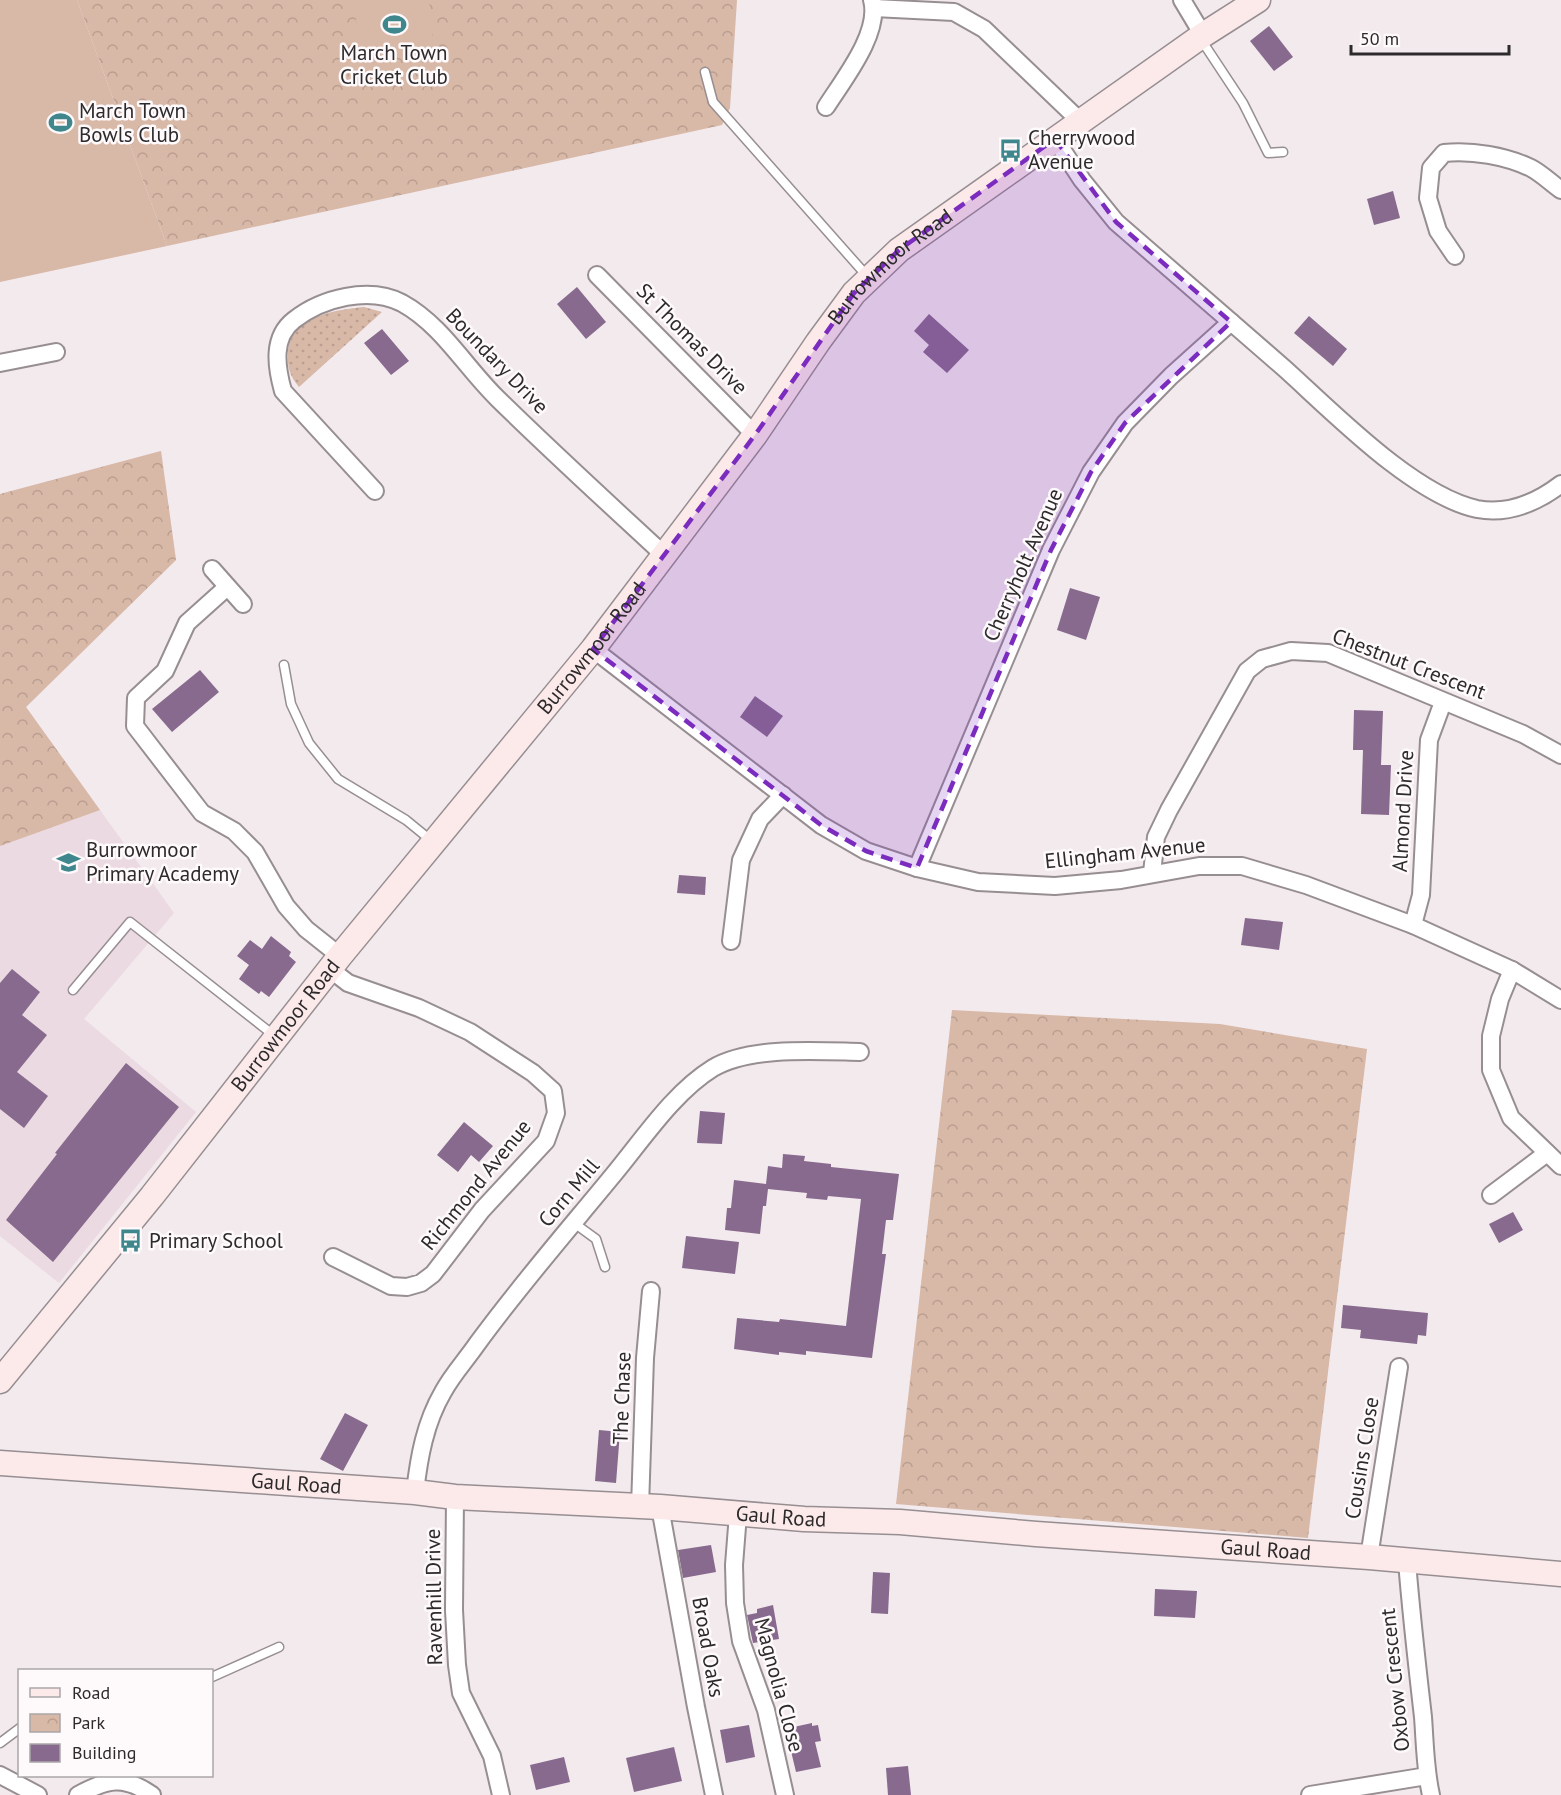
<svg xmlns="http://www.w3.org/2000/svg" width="1561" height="1795" viewBox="0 0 1561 1795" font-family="'PT Sans',sans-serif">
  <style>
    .built { fill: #ebdae1 }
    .grass { fill: url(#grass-dots) }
    .park { fill: url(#park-crowns) }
    .pitch { fill: #d8b8a7 }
    .building { fill: #876a8e }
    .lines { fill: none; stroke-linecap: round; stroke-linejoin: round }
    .lane-casing { stroke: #978e92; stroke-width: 11 }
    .street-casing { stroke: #978e92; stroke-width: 20 }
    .secondary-casing { stroke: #978e92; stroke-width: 27 }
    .lane { stroke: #fff; stroke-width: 8 }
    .street { stroke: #fff; stroke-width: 16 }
    .secondary { stroke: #fceaeb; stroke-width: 24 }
    .marked { fill: #7b2cbf; fill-opacity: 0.2; stroke: #7b2cbf; stroke-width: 4.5; stroke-dasharray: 12 8; stroke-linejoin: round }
    .labels { text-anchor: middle; stroke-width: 5; stroke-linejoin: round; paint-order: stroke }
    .poi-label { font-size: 21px; fill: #2d2a2c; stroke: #fef9fb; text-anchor: start }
    .street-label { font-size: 21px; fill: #2d2a2c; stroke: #fef9fb }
  </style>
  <defs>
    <pattern id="grass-dots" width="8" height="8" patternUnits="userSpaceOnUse" patternTransform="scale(1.5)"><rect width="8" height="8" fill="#d8b8a7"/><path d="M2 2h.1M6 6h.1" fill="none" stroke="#ba9e90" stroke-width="1.8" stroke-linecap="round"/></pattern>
    <pattern id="park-crowns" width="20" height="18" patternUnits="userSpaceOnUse" patternTransform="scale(1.5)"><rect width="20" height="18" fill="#d8b8a7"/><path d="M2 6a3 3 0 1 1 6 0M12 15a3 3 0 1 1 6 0" fill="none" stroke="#ba9e90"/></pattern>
  </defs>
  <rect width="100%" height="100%" fill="#f3eaee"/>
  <path class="built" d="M161,451L176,560L26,707L174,913L84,1019L196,1112L59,1283L0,1236V494Z"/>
  <path class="grass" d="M364,307L382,312L299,387C290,376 287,368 288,353C290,316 335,310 364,307Z"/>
  <g class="park">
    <path d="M77,0H737L730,108L722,125L167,246Z"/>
    <path d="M161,451L176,560L26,707L100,810L0,846V494Z"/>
    <path d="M952,1010L1220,1024L1367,1049L1308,1538L896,1504Z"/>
  </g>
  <g class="pitch">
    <path d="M0,0H77L167,246L0,282Z"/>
    <path d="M354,0H429L434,51L360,59Z"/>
  </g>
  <g class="building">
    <path d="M1269,26L1293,57L1274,71L1250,41Z"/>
    <path d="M1393,191L1400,218L1374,225L1367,199Z"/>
    <path d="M577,287L606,322L586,339L557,304Z"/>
    <path d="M929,314L969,350L947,373L923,352L929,345L914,331Z"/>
    <path d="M1309,316L1347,349L1333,366L1294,333Z"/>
    <path d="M382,329L409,361L391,375L364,343Z"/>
    <path d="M1070,588L1100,597L1086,640L1057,630Z"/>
    <path d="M200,670L219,692L172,732L152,709Z"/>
    <path d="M755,696L783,716L767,737L740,717Z"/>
    <path d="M1354,710L1383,711L1381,765H1391L1389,815L1361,814L1363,750H1353Z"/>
    <path d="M679,875L706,877L705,895L677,893Z"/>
    <path d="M1245,918L1283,922L1279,950L1241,945Z"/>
    <path d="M271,936L291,952L289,956L296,962L269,997L261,991L259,994L239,979L249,965L237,956L250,940L262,949Z"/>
    <path d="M12,969L40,992L22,1015L47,1035L17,1072L48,1096L24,1128L0,1109V983Z"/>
    <path d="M126,1063L179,1107L53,1262L6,1220L57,1154L55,1153Z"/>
    <path d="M700,1111L725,1113L722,1144L697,1143Z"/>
    <path d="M464,1122L493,1146L479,1162L471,1155L458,1172L437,1155Z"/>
    <path d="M783,1154L805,1156L804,1161L831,1164V1167L899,1174L893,1220H886L882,1254H886L872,1358L806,1351V1355L779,1352V1355L734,1349L737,1318L779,1322L780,1319L846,1326L861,1199L828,1196L827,1200L806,1198L807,1193L768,1189L766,1206H763L760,1234L725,1230L727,1208H731L734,1180L766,1184L768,1166L782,1168Z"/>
    <path d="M1513,1212L1523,1230L1499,1243L1489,1224Z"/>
    <path d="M686,1236L739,1242L735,1274L682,1268Z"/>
    <path d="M1343,1305L1428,1313L1426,1336L1418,1335L1417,1344L1360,1338L1361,1330L1341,1328Z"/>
    <path d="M345,1413L368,1425L343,1471L320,1459Z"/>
    <path d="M599,1430L620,1432L616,1483L595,1481Z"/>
    <path d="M711,1545L716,1572L683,1578L678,1550Z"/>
    <path d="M873,1572L890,1573L888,1614L871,1613Z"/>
    <path d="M1155,1589L1197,1591L1195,1618L1154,1616Z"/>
    <path d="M773,1605L779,1639L753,1643L747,1615L757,1613V1609Z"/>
    <path d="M812,1723V1726L818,1725L821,1741L815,1742L821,1767L796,1772L790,1747H793L789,1728Z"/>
    <path d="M749,1725L755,1757L726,1763L720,1730Z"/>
    <path d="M674,1747L682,1781L634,1792L626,1758Z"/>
    <path d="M564,1757L570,1782L536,1790L530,1765Z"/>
    <path d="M908,1766L911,1795H888L886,1768Z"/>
  </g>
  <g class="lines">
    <defs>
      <g id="lane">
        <path d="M1200,38L1243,103L1268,153L1283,152"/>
        <path d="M705,72L713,102L867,276"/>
        <path d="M284,665L291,704L309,743L338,779L406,820L433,842"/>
        <path d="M73,990L130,922L276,1037"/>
        <path d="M574,1223L596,1239L605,1267"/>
        <path d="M212,1677L279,1647"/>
        <path d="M0,1743L20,1728"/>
      </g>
      <g id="street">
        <path d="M1182,0L1203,35"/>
        <path d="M874,8L954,12L984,29L1080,121"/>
        <path d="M826,107C843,80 881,33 872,0"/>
        <path d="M1055,139L1082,180L1116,222C1172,270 1228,319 1284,368C1333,412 1413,495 1477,509C1508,515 1536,503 1561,484"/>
        <path d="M1455,256L1438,231L1428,198L1431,168L1444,153C1472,150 1506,156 1531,168C1541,173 1551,183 1561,190"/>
        <path d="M597,275L755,435"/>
        <path d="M0,363L56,352"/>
        <path d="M375,491L283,391C276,366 272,337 294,320C322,298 369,286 402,303C442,325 465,367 498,399C552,452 608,503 664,555"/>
        <path d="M212,569L243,604"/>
        <path d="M226,588L187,623L165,671L136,698L135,726L202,813L234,831L255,852L286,906L306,929L340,956"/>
        <path d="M593,649L821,825L866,851L917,868L978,882L1055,886L1121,880L1199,866H1242L1306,885L1413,925L1512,970L1561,1000"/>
        <path d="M917,868L1051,550L1091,472L1125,423L1171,376L1231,322"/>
        <path d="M1152,873L1156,837L1169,810L1247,671L1262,659L1291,651L1328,653L1523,734L1561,755"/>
        <path d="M1413,925L1421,895L1429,740L1443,702"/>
        <path d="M731,941L741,860L760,819L783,795"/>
        <path d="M330,969L348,983L419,1008L470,1032L533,1073L553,1091L556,1113L546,1141L482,1210L433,1274L421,1283L407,1287L391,1286L333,1257"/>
        <path d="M1512,970L1500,999L1491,1036V1070L1511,1118L1561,1166"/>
        <path d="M1491,1195L1547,1153"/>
        <path d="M415,1492C419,1457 425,1423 443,1392C452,1375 466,1360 477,1344C520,1285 568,1230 614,1174C643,1139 674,1092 713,1068C750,1046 818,1051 860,1052"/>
        <path d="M455,1497L454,1610L457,1665L461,1693L492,1756L501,1795"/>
        <path d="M640,1507L645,1358L651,1291"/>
        <path d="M660,1507L696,1707L714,1795"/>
        <path d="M738,1514L734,1565L735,1603L741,1641L766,1710L785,1795"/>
        <path d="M1369,1557L1399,1367"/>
        <path d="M1407,1561C1411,1613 1417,1665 1423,1717C1425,1743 1425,1769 1431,1795"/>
        <path d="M0,1775L38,1795"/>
        <path d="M78,1795C107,1779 124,1775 152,1795"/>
        <path d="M1310,1795L1427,1776"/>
      </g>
      <g id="secondary">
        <path id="s1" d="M0,1381L152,1196L340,956L593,649L755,435L818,342L854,293L899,250L1203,35L1258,0"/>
        <path id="s2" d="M0,1463L415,1492L455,1497L660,1507L804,1519L900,1522L1036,1534L1369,1557L1561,1574"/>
      </g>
    </defs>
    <use href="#lane" class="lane-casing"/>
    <use href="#street" class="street-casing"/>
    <use href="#secondary" class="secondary-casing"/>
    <use href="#lane" class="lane"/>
    <use href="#street" class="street"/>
    <use href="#secondary" class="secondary"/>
  </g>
  <path class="marked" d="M1055,139L1116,222L1231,322L1125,423L1091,472L1051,550L917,868L866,851L821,825L593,649L755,435L854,293L899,250Z"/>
  <defs>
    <symbol id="stadium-bare" viewBox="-9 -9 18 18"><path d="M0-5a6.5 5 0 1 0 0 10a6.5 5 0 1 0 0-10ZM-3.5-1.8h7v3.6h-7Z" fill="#3f878c" stroke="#fef9fb" stroke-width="2.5" paint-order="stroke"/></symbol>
    <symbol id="bus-bare" viewBox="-9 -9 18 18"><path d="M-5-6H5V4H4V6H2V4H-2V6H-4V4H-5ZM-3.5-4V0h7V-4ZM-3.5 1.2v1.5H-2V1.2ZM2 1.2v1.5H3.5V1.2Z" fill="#3f878c" stroke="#fef9fb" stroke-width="2.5" paint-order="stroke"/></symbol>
    <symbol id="school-bare" viewBox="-9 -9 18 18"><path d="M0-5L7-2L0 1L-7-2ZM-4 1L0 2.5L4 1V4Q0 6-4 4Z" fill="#3f878c" stroke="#fef9fb" stroke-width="2.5" paint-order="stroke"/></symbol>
  </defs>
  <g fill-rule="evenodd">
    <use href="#stadium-bare" x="378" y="8" width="33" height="33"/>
    <use href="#stadium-bare" x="44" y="106" width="33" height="33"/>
    <use href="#bus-bare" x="994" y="134" width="33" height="33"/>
    <use href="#school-bare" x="52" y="846" width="33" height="33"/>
    <use href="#bus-bare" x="114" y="1224" width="33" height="33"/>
  </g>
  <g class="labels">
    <g class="poi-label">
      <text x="394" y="60" text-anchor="middle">March Town<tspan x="394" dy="24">Cricket Club</tspan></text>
      <text x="79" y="118">March Town<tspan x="79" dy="24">Bowls Club</tspan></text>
      <text x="1028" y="145">Cherrywood<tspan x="1028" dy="24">Avenue</tspan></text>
      <text x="86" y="857">Burrowmoor<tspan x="86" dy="24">Primary Academy</tspan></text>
      <text x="149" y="1248">Primary School</text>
    </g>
    <g class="street-label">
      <text dy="7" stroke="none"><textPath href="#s1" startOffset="1428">Burrowmoor Road</textPath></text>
      <text transform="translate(692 339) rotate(45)" y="7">St Thomas Drive</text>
      <text transform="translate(497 361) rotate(46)" y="7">Boundary Drive</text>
      <text transform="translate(1023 565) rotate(-66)" y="7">Cherryholt Avenue</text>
      <text dy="7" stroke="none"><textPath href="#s1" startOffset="942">Burrowmoor Road</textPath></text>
      <text transform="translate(1409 664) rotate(21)" y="7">Chestnut Crescent</text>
      <text transform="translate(1403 811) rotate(-87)" y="7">Almond Drive</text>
      <text transform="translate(1125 853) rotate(-6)" y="7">Ellingham Avenue</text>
      <text dy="7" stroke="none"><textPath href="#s1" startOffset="456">Burrowmoor Road</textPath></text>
      <text transform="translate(476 1185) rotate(-51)" y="7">Richmond Avenue</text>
      <text transform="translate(569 1193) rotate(-50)" y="7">Corn Mill</text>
      <text transform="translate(622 1398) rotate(-88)" y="7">The Chase</text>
      <text transform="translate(1362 1458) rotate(-81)" y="7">Cousins Close</text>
      <text dy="7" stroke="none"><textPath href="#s2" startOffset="297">Gaul Road</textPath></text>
      <text dy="7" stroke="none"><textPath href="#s2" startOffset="783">Gaul Road</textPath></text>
      <text dy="7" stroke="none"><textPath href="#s2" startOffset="1269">Gaul Road</textPath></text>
      <text transform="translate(434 1597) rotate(-91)" y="7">Ravenhill Drive</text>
      <text transform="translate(708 1647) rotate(80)" y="7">Broad Oaks</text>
      <text transform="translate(1395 1680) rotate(-96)" y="7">Oxbow Crescent</text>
      <text transform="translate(779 1685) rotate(75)" y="7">Magnolia Close</text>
    </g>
  </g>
  <rect x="18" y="1669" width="195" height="108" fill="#fef9fb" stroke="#aaa6a8" stroke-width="1.5"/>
  <rect x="30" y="1688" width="30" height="9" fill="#fceaeb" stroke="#aaa6a8" stroke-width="1.5"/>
  <text x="72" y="1699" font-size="18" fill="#2d2a2c">Road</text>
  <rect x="30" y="1714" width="30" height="18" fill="url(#park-crowns)" stroke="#aaa6a8" stroke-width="1.5"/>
  <text x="72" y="1729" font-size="18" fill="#2d2a2c">Park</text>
  <rect x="30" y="1744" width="30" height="18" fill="#876a8e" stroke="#aaa6a8" stroke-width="1.5"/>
  <text x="72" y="1759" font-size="18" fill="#2d2a2c">Building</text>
  <path d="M1351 45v9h158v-9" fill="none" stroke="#2d2a2c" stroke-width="3"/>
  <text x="1360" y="45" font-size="18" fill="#2d2a2c" stroke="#fef9fb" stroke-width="4.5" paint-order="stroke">50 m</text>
</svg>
